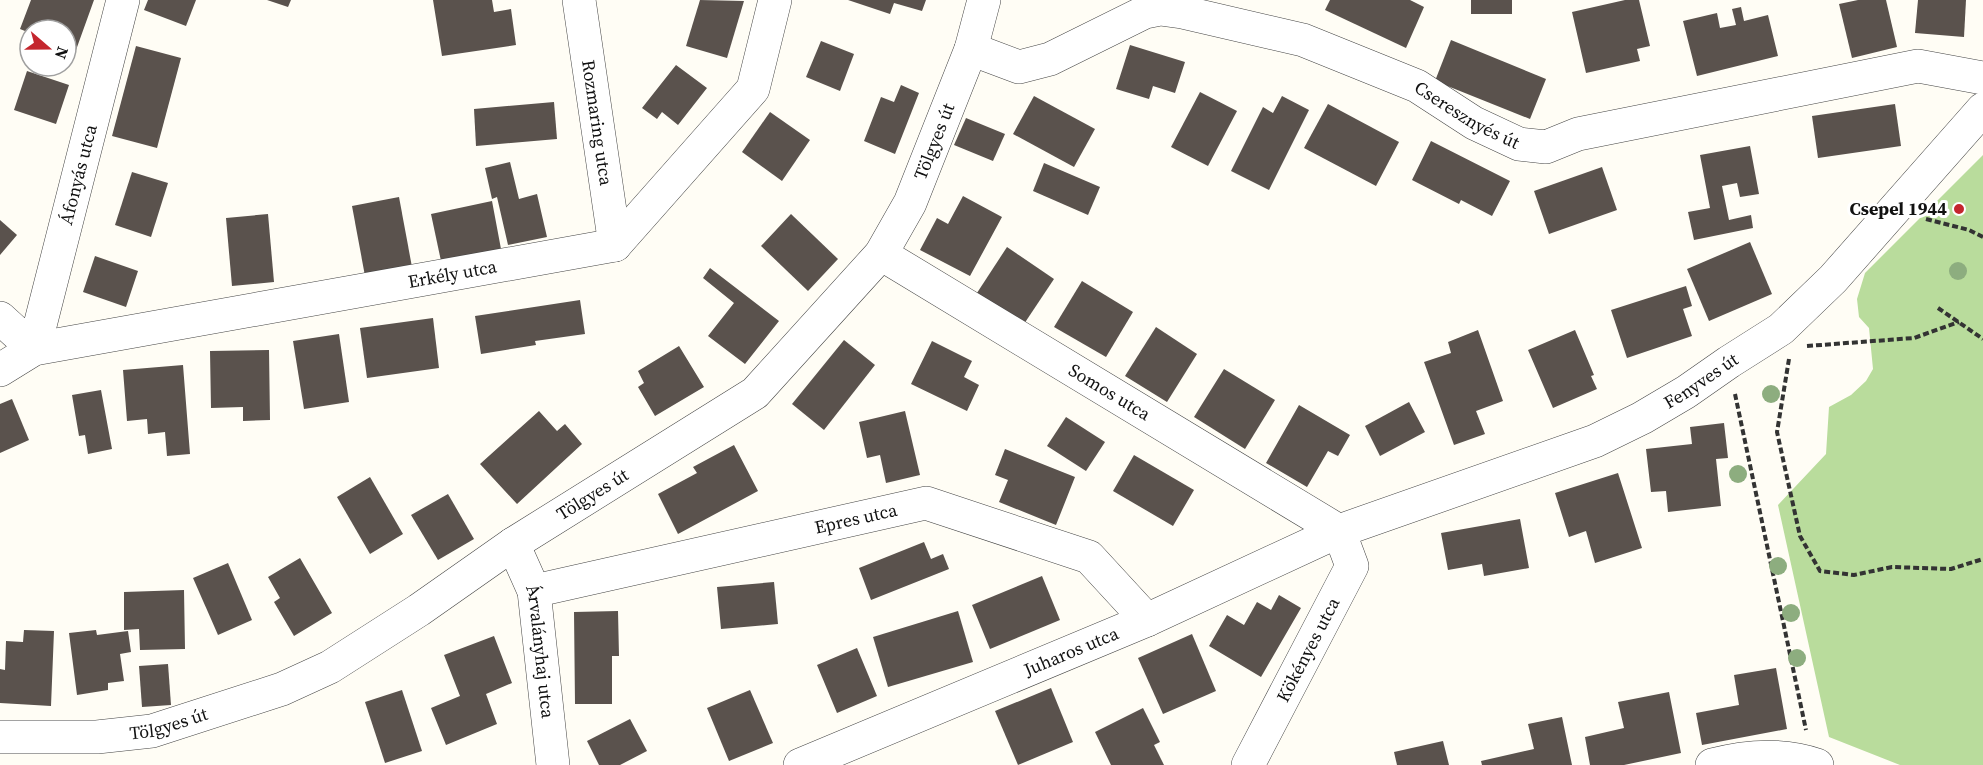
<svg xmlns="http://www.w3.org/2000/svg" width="1983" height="765" viewBox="0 0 1983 765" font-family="'Source Serif 4',serif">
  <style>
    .forest { fill: #b9dc9c }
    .building { fill: #5a524d }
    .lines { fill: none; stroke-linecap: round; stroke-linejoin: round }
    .street-casing { stroke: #444; stroke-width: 34 }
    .path { stroke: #333; stroke-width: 4; stroke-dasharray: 6 3; stroke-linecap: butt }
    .street { stroke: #fff; stroke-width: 33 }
    .tree { fill: #8dad7f }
    .poi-dot { fill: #c4262e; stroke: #fff; stroke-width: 2 }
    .labels { text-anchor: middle; stroke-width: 6; stroke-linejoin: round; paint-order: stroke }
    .street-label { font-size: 18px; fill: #111; stroke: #fff }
    .poi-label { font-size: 18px; font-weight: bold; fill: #111; stroke: #fff; text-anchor: end }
  </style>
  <rect width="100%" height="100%" fill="#fffdf5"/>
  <path class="forest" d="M1983,155V765H1900L1829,737L1778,505L1826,454L1829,407L1851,395L1866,381L1873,369L1869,328L1859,317L1857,299L1865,273Z"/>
  <g class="building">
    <path d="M31,0H94L76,50L66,46V30H30V33L20,29Z"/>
    <path d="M148,0H196L186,26L144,10Z"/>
    <path d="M267,0H291L288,7Z"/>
    <path d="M433,0H492L494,12L511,9L516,45L442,56Z"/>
    <path d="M700,0L744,1L727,58L686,46Z"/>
    <path d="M848,0H926L922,11L894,3L890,14Z"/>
    <path d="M1330,0H1410L1424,7L1406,48L1325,10Z"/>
    <rect x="1471" y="0" width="41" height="14"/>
    <path d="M1625,0H1639L1650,46L1637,49L1640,61L1586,73L1572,12Z"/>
    <path d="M1858,0H1886L1897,47L1852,58L1839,4Z"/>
    <path d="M1918,0H1966L1964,37L1915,33Z"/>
    <path d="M1741,7L1744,21L1768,15L1778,56L1697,76L1683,21L1717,13L1720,28L1736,25L1732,9Z"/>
    <path d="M1451,40L1546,79L1530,119L1435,81Z"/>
    <path d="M821,41L854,54L840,91L806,77Z"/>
    <path d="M1130,45L1185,62L1175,93L1153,86L1149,99L1116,89Z"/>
    <path d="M136,46L181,58L157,148L112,136Z"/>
    <path d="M676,65L707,88L678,125L662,112L657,119L642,108Z"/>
    <path d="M27,71L69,85L56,124L14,110Z"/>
    <path d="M901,85L919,93L895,154L864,141L881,97L894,102Z"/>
    <path d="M1200,92L1237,111L1208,166L1171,147Z"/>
    <path d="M1034,96L1095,129L1074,167L1013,134Z"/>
    <path d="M1282,96L1309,110L1269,190L1231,171L1263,107L1273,113Z"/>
    <path d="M554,102L557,139L476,146L474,109Z"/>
    <path d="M1328,104L1399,142L1376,186L1304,148Z"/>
    <path d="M1895,104L1901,146L1818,158L1812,116Z"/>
    <path d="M770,112L810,140L782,181L742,152Z"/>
    <path d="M966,118L1005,134L993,161L954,145Z"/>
    <path d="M1431,141L1510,181L1492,216L1461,200L1459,204L1412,180Z"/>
    <path d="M1750,146L1759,194L1740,197L1737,183L1722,186L1729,220L1751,215L1753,228L1694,240L1688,212L1710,208L1700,155Z"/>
    <path d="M510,162L519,199L537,194L547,237L508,245L497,197L492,199L485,168Z"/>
    <path d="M1044,163L1100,187L1088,215L1033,191Z"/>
    <path d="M1602,167L1617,210L1549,234L1534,191Z"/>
    <path d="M132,172L168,183L151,237L115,225Z"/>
    <path d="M963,196L1002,217L970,276L920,250L937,218L948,224Z"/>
    <path d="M399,197L412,267L365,276L352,206Z"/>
    <path d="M492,201L501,249L441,261L431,214Z"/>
    <path d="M268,214L274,282L232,286L226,218Z"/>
    <path d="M791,214L838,259L808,291L761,246Z"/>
    <path d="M0,220L17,235L0,255Z"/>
    <path d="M1750,242L1772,294L1709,321L1687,269Z"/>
    <path d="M1007,247L1054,279L1022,327L975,296Z"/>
    <path d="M95,256L138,271L126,307L83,292Z"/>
    <path d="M710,268L779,321L745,364L708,336L734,303L703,278Z"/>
    <path d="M1082,281L1133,312L1106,357L1054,327Z"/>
    <path d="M1686,286L1692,306L1683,309L1692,336L1627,358L1611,310Z"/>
    <path d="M580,300L585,334L535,341L536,345L481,354L475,316Z"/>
    <path d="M433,318L439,368L367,378L360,328Z"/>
    <path d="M1156,327L1197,354L1167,402L1125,376Z"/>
    <path d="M1478,330L1503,401L1476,411L1485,434L1454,445L1424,362L1451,353L1448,342Z"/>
    <path d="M1575,330L1594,375L1591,376L1597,389L1553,408L1528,350Z"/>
    <path d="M339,334L349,402L304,409L293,341Z"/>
    <path d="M844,340L875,365L824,430L792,404Z"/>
    <path d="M932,341L972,361L964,377L979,385L967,411L911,384Z"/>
    <path d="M679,346L704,387L655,416L638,387L644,383L638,371Z"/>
    <path d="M269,350L270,420L243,421V407L211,408L210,351Z"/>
    <path d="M183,365L190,454L167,456L165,432L148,434L147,419L127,421L123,370Z"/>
    <path d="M1224,369L1275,400L1245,449L1194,417Z"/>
    <path d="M101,390L112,449L88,454L85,435L79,436L72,395Z"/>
    <path d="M12,399L29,440L0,453V404Z"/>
    <path d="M1409,402L1425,432L1380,456L1365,426Z"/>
    <path d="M1299,405L1350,435L1338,456L1328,451L1307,487L1266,463Z"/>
    <path d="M539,411L557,431L565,424L582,444L517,504L480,464Z"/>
    <path d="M905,411L920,475L886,483L880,455L867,458L859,422Z"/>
    <path d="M1066,417L1105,442L1086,471L1047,446Z"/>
    <path d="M1724,423L1728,458L1716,459L1721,506L1668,512L1666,491L1651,492L1646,449L1692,444L1690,427Z"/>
    <path d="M734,445L758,491L678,534L658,494L697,473L693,467Z"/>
    <path d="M1005,449L1075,477L1056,525L999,502L1008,480L995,475Z"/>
    <path d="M1134,455L1194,490L1173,526L1113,491Z"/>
    <path d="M1618,473L1642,548L1595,563L1586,531L1569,537L1555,493Z"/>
    <path d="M370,477L403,534L370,554L337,497Z"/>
    <path d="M448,494L474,539L438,560L411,515Z"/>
    <path d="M1520,519L1529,568L1484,576L1482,564L1448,570L1441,533Z"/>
    <path d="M924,542L931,559L943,554L949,569L871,600L859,568Z"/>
    <path d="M300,558L332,613L294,636L274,602L280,598L268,577Z"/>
    <path d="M228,563L252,620L218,635L193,578Z"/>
    <path d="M1042,576L1060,620L990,649L972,605Z"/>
    <path d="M774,582L778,624L721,629L717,587Z"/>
    <path d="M184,590L185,649L140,650L139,629L124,630V592Z"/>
    <path d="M1279,595L1301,608L1261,677L1209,646L1227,615L1244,625L1257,602L1271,610Z"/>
    <path d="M618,611L619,656H612V704H575L574,612Z"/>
    <path d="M958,611L973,662L888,687L873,637Z"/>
    <path d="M24,630L54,631L51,706L0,703V669L5,670L6,641L23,642Z"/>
    <path d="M96,630L97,635L128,631L131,652L120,654L124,681L108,683V690L77,695L69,633Z"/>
    <path d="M1192,634L1216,691L1163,714L1138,658Z"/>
    <path d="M494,636L512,683L486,694L497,724L446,745L431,708L460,696L444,655Z"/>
    <path d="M857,648L877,696L837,713L817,665Z"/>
    <path d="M168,664L171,705L142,707L139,666Z"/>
    <path d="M1776,668L1787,729L1702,745L1696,713L1739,705L1734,675Z"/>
    <path d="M1051,688L1073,742L1018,765L995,711Z"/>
    <path d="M402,690L422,751L385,763L365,702Z"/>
    <path d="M750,690L773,743L729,761L707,708Z"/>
    <path d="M1669,692L1681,753L1624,765H1590L1585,737L1624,728L1618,702Z"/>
    <path d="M1143,708L1160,742L1154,745L1164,765H1111L1095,732Z"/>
    <path d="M1562,717L1572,765H1482L1481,761L1534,749L1528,724Z"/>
    <path d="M630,719L647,751L620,765H599L587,741Z"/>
    <path d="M1443,741L1449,765H1397L1394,752Z"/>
  </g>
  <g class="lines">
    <defs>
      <g id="street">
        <path id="s1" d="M579,0L615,245"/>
        <path id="s2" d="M971,49L1019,67L1050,59L1145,12L1160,9L1182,12L1303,40L1417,86L1474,123L1519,144L1546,147L1578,134L1918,66L1983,78"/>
        <path id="s3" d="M881,254L1339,531"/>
        <path id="s4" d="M0,318L34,349L123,0"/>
        <path id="s5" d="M0,370L34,349L615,245L753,89L775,0"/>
        <path id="s6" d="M513,544L534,591L553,765"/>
        <path id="s7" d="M534,591L926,503L1089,557L1147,620"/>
        <path id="s8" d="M0,737H97L152,731L282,689L330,667L419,610L513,544L755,393L881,254L910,203L971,49L984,0"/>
        <path id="s9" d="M800,765L1147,620L1339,531L1595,441L1642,418L1686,392L1729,362L1781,329L1833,279L1983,109"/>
        <path id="s10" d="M1248,765L1352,566L1339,531"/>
        <path d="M1712,765C1746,756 1782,753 1817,765"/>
      </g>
    </defs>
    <use href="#street" class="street-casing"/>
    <g class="path">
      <path d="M1926,219L1969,230L1983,237"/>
      <path d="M1938,308L1983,339"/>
      <path d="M1807,346L1914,338L1959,322"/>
      <path d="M1789,359L1777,432L1800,536L1820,571L1854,575L1892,567L1951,569L1983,559"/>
      <path d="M1735,394L1806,730"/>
    </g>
    <use href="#street" class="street"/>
  </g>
  <g class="tree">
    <circle cx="1958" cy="271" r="9"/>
    <circle cx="1771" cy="394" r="9"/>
    <circle cx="1738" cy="474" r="9"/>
    <circle cx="1778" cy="566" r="9"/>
    <circle cx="1791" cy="613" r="9"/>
    <circle cx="1797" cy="658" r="9"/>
  </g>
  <circle class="poi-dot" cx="1959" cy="209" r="6"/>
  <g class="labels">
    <g class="street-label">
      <text dy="6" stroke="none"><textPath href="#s2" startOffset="532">Cseresznyés út</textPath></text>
      <text dy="6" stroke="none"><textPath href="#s1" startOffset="124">Rozmaring utca</textPath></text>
      <text dy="6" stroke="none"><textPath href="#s8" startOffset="1160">Tölgyes út</textPath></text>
      <text dy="6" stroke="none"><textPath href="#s4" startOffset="226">Áfonyás utca</textPath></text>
      <text dy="6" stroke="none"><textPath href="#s5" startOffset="465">Erkély utca</textPath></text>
      <text dy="6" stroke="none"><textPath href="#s9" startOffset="981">Fenyves út</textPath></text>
      <text dy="6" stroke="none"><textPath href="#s3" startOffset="267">Somos utca</textPath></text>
      <text dy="6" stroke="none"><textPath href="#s8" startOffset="656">Tölgyes út</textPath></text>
      <text dy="6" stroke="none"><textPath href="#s7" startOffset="330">Epres utca</textPath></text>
      <text dy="6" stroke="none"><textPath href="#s10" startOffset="130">Kökényes utca</textPath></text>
      <text dy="6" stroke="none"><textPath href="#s9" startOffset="294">Juharos utca</textPath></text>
      <text dy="6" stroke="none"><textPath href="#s6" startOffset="112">Árvalányhaj utca</textPath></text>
      <text dy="6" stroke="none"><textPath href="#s8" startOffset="170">Tölgyes út</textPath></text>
    </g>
    <g class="poi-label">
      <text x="1947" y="215">Csepel 1944</text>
    </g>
  </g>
  <g transform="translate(48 48) rotate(110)"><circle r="28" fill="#ffffff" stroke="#a0a0a0" stroke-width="1.5"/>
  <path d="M0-4.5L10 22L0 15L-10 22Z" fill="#c4262e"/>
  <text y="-9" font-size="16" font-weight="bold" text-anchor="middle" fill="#111111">N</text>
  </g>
</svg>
